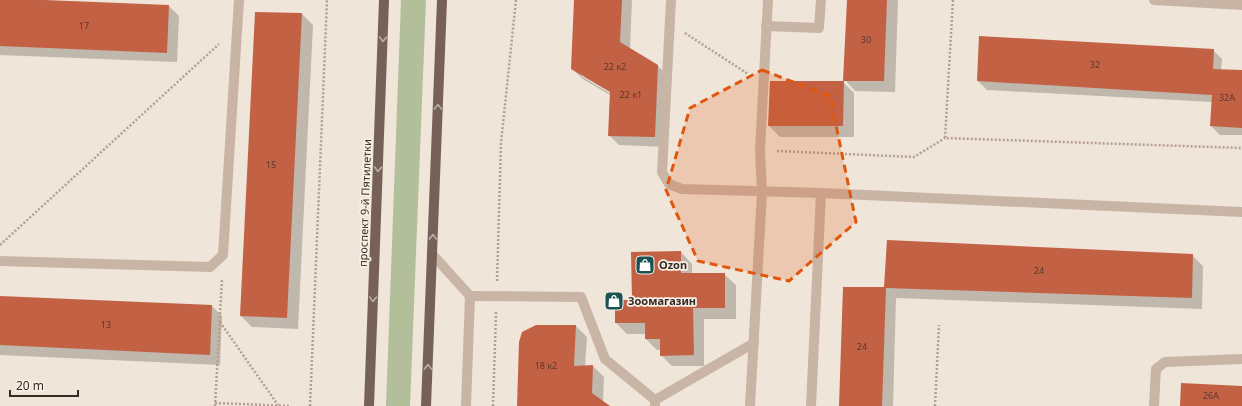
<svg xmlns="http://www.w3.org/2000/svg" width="1242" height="406" viewBox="0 0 1242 406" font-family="'Noto Sans',sans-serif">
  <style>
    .green { fill: #b3bf9a }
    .shadow { fill: #0003; fill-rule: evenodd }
    .building { fill: #c36145 }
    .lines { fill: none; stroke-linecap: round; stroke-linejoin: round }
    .path { stroke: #b49f90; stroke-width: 2.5; stroke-dasharray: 2 2; stroke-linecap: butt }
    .lane { stroke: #c8b5a6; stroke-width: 10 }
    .primary { stroke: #766158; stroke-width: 10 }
    .oneway { stroke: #beafa6 }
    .marked { fill: #df570d; fill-opacity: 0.2; stroke: #df570d; stroke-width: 3; stroke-dasharray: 8 5; stroke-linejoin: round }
    .labels { text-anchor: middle; stroke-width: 3.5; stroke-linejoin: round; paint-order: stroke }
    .number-label { font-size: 9px; fill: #58382e }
    .street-label { font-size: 11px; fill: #342a26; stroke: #f8efe5 }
    .poi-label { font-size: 11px; font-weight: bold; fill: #342a26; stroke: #f8efe5; text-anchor: start }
  </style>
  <rect width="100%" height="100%" fill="#f0e5d9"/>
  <path class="green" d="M401,0H426L410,406H386Z"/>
  <g class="shadow">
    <path d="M0,0L169,6L179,16L177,62L0,55Z"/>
    <path d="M575,0H632L630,49L658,66L668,76L665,147L619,145L609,135L610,95L583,79L572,69ZM581,74L614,93L613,95L581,76Z"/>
    <path d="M848,0H898L895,92L855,91L845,80Z"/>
    <path d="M256,13L302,14L313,25L298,329L252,327L241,316Z"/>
    <path d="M1213,50L1222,59L1221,70L1242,71V135H1220L1211,126L1212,102L987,90L978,81Z"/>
    <path d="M843,82L854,93V137H780L769,126Z"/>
    <path d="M888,241L1192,255L1203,266L1202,309L896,298L893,406H840L885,288Z"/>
    <path d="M681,252L692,264V274H724L736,285V319H704V366H672L661,355V350H657L646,339V334H627L616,323L633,301Z"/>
    <path d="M0,297L212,306L222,316L220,365L0,355Z"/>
    <path d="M576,326L587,337L585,367L593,366L604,377L603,402L608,406H518Z"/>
  </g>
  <g class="building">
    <path d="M0,0H45L169,5L167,53L0,46Z"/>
    <path d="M574,0H622L620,42L658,65L655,137L608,136L610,92L571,69Z"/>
    <path d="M847,0H887L884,81H843Z"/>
    <path d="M255,12L302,13L287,318L240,316Z"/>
    <path d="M979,36L1214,49L1213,69L1242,70V128L1210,126L1212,95L977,81Z"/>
    <path d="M770,81H844L843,126H768Z"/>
    <path d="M887,240L1193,254L1192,298L886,288L882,406H839L843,287H884Z"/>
    <path d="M681,251V273H725V308H693L694,355L660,356V339H645V323H615V300H632L631,252Z"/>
    <path d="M0,296L212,305L210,355L0,345Z"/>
    <path d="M536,325H576L574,366L593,365L592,393L610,406H517L519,342L522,332Z"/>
    <path d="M1181,383L1242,386V406H1180Z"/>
  </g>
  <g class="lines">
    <g class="path">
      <path d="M953,0L945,138L1242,148"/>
      <path d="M685,33L748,74"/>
      <path d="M777,151L914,157L945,138"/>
      <path d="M0,245L219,44"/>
      <path d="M497,281L501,143L516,0"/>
      <path d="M220,322L278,405"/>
      <path d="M215,403L291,406"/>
      <path d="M215,406L222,279"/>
      <path d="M310,406L327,0"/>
      <path d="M493,406L496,312"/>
      <path d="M935,406L939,325"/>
    </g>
    <g class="lane">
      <path d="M671,0L662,172L669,184L682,189L821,193L1242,212"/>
      <path d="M1154,0L1242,5"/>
      <path d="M766,26L819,28L821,0"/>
      <path d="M432,254L470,296L466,406"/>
      <path d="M0,261L210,267L223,255L239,0"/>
      <path d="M470,296L581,297L605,359L655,400"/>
      <path d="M655,406V400L754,343"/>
      <path d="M750,406L762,192L760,150L768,0"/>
      <path d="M811,406L821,193"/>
      <path d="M1154,406L1156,369L1165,362L1242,359"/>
    </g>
    <g class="primary">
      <path d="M369,406L384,0"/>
      <path d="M426,406L442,0"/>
    </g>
  </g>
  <defs><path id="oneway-chevron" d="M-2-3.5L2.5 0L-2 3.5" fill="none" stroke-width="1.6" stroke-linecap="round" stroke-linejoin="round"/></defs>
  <g class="oneway">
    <use href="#oneway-chevron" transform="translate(383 39) rotate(92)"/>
    <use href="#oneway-chevron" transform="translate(438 107) rotate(-88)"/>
    <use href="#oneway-chevron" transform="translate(378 169) rotate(92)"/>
    <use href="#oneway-chevron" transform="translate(433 237) rotate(-88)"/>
    <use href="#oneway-chevron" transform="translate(373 299) rotate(92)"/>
    <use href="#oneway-chevron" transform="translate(428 367) rotate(-88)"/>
  </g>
  <path class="marked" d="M762,70L830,96L856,222L789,281L698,261L666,190L690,108Z"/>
  <defs>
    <symbol id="shop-square" viewBox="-11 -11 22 22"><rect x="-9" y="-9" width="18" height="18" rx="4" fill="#1d5254" stroke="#f8efe5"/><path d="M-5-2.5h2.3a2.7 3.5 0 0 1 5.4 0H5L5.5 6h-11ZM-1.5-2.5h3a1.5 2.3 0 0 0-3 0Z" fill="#fff"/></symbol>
  </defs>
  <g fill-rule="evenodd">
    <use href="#shop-square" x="634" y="254" width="22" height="22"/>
    <use href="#shop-square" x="603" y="290" width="22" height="22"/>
  </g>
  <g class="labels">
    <g class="number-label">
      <text x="84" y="29">17</text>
      <text x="866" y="43">30</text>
      <text x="1095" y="68">32</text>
      <text x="615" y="70">22 к2</text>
      <text x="631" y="98">22 к1</text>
      <text x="1227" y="101">32А</text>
      <text x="271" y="168">15</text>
      <text x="1039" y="274">24</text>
      <text x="106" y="328">13</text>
      <text x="862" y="350">24</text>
      <text x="546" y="369">18 к2</text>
      <text x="1211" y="399">26А</text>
    </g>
    <g class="street-label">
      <text transform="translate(365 203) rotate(-88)" y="4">проспект 9-й Пятилетки</text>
    </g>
    <g class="poi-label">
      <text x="659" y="269">Ozon</text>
      <text x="628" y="305">Зоомагазин</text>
    </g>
  </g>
  <path d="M10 390v6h68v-6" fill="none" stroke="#342a26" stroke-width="2"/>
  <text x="16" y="390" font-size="12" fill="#342a26" stroke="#f8efe5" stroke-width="3" paint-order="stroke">20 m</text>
</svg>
